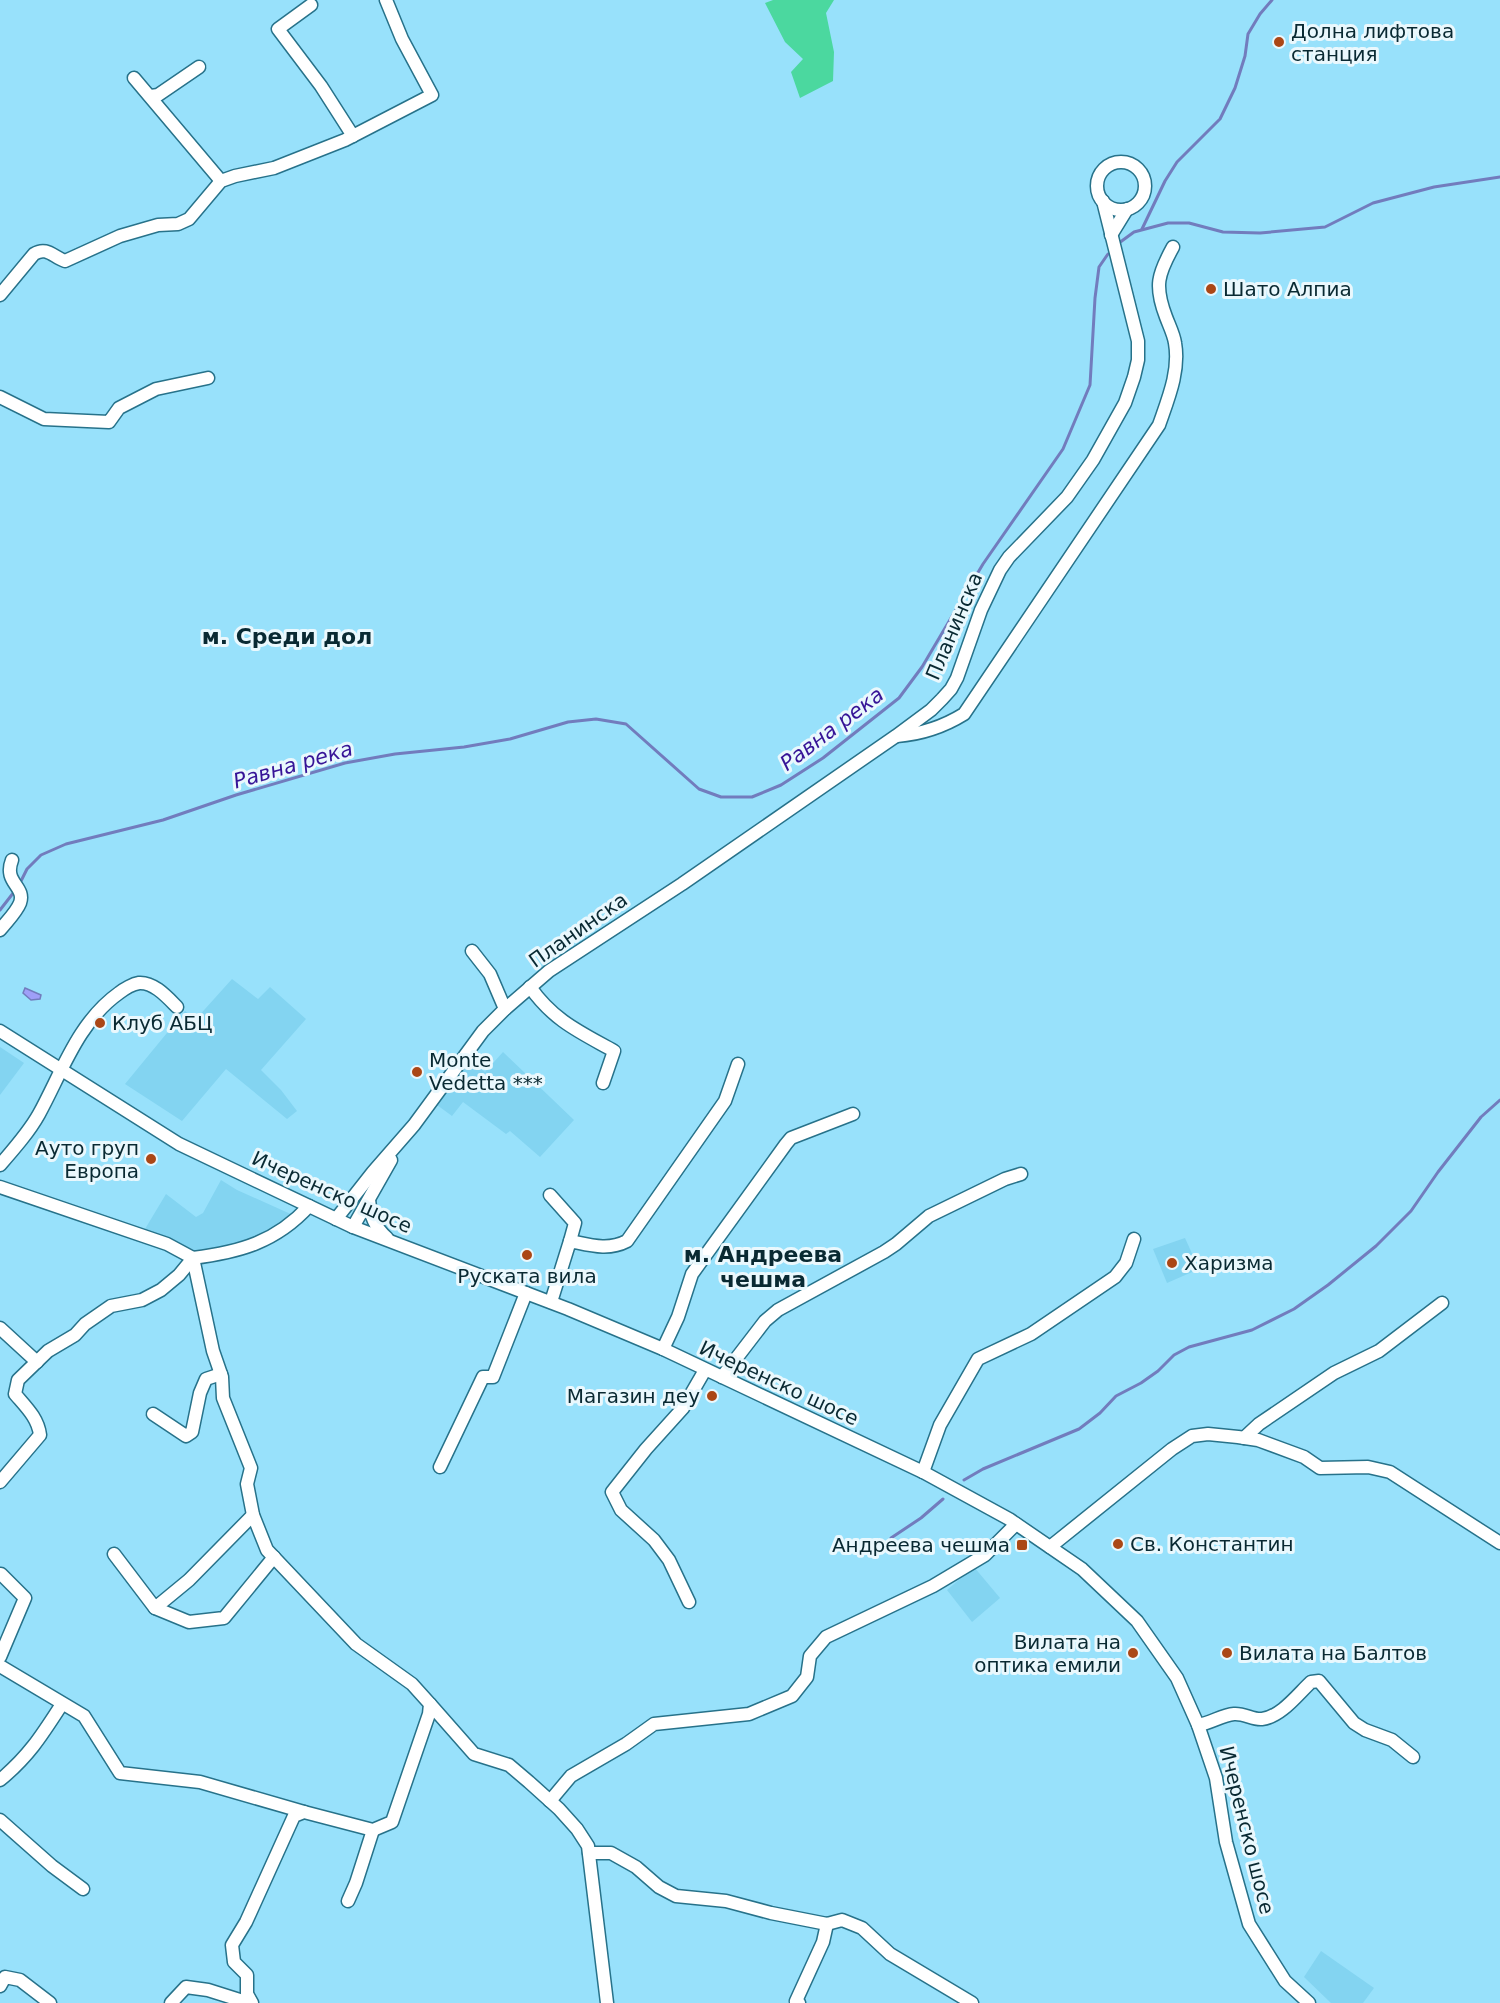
<svg xmlns="http://www.w3.org/2000/svg" width="1500" height="2003" viewBox="0 0 1500 2003" font-family="'DejaVu Sans',sans-serif">
  <style>
    .built { fill: #83d4f1 }
    .green { fill: #4bd89f }
    .water { fill: #9f9ff8; stroke: #727cbd; stroke-width: 1.5 }
    .lines { fill: none; stroke-linecap: round; stroke-linejoin: round }
    .stream { stroke: #727cbd; stroke-width: 3 }
    .minor-casing { stroke: #27728a; stroke-width: 15 }
    .minor { stroke: #fff; stroke-width: 12 }
    .poi-dot { fill: #ab4716; stroke: #eaf8fd; stroke-width: 2 }
    .labels { text-anchor: middle; stroke-width: 6; stroke-linejoin: round; paint-order: stroke }
    .poi-label { font-size: 20px; fill: #092932; stroke: #eaf8fd; text-anchor: start }
    .street-label { font-size: 20px; fill: #092932; stroke: #eaf8fd }
    .water-label { font-size: 21px; font-style: italic; fill: #361497; stroke: #eaf8fd }
    .quarter-label { font-size: 22px; font-weight: bold; fill: #092932; stroke: #eaf8fd }
  </style>
  <rect width="100%" height="100%" fill="#98e1fb"/>
  <g class="built">
    <path d="M232,979L258,999L270,987L306,1019L261,1070L281,1090L297,1111L287,1119L226,1069L182,1121L125,1084L185,1011L196,1019Z"/>
    <path d="M0,1047L24,1063L0,1095Z"/>
    <path d="M503,1052L574,1120L540,1157L510,1131L506,1134L463,1102L452,1116L437,1105L470,1060L485,1072Z"/>
    <path d="M221,1180L237,1190L295,1216L261,1238L230,1249L195,1253L145,1229L166,1194L196,1217L203,1213Z"/>
    <path d="M1185,1238L1199,1269L1167,1283L1153,1249Z"/>
    <path d="M974,1567L1000,1598L972,1622L947,1590Z"/>
    <path d="M1321,1951L1374,1988L1363,2003H1331L1304,1977Z"/>
  </g>
  <path class="green" d="M773,0H834L826,13L834,52L833,81L800,98L791,72L803,59L785,42L765,3Z"/>
  <path class="water" d="M25,988L41,995L40,999L31,1000L23,993Z"/>
  <g class="lines">
    <g class="stream">
      <path d="M1142,229L1165,181L1177,162L1220,119L1235,88L1245,56L1248,34L1260,14L1272,0"/>
      <path d="M1119,243L1134,232L1168,223H1189L1223,232L1260,233L1325,227L1373,203L1434,187L1500,177"/>
      <path d="M20,883L27,869L41,855L66,844L163,820L236,795L345,763L395,754L464,747L510,739L568,722L596,719L626,724L699,789L721,797H752L781,785L823,758L899,698L922,667L983,564L1063,449L1090,385L1095,298L1099,267L1108,254"/>
      <path d="M0,910L14,892"/>
      <path d="M964,1480L983,1469L1079,1429L1100,1413L1116,1396L1141,1383L1158,1371L1174,1355L1189,1347L1252,1330L1294,1309L1328,1285L1376,1246L1411,1211L1438,1172L1481,1117L1500,1100"/>
      <path d="M891,1538L921,1518L943,1499"/>
    </g>
    <defs>
      <g id="minor">
        <path d="M311,5L278,29L321,86L353,136"/>
        <path d="M134,78L221,181"/>
        <path d="M151,96L158,95L199,67"/>
        <circle cx="1121" cy="186" r="24"/>
        <path d="M1111,235L1127,209"/>
        <path d="M0,295L34,254C47,246 53,257 65,261L120,236L158,225L178,224L189,219L221,181L235,176L274,168L345,140L432,95L402,39L386,0"/>
        <path d="M0,397L44,419L109,422L119,408L156,389L208,378"/>
        <path d="M897,736C922,734 943,727 964,714L1159,425C1168,399 1180,371 1175,343C1174,335 1169,325 1166,317C1154,286 1158,274 1173,247"/>
        <path d="M0,930C6,922 16,913 20,903C26,886 3,883 12,860"/>
        <path d="M472,951L490,974L505,1009"/>
        <path d="M530,987C554,1021 580,1032 614,1051L603,1083"/>
        <path d="M0,1031L179,1144L353,1227L568,1309L663,1349L923,1472L1009,1519L1082,1569L1137,1621L1177,1678L1198,1725L1216,1778L1226,1842L1249,1924L1285,1981L1309,2003"/>
        <path d="M0,1165C14,1149 29,1132 39,1114C62,1072 78,1022 119,993C124,989 133,984 139,983C154,982 167,997 177,1007"/>
        <path d="M0,1187L167,1244L193,1258L179,1275L161,1290L142,1300L111,1306L85,1324L75,1335L48,1351L18,1380L15,1394C26,1407 38,1418 40,1435L0,1482"/>
        <path d="M550,1195L575,1223L570,1241"/>
        <path d="M369,1200C371,1217 374,1226 387,1238"/>
        <path d="M336,1219L373,1172L414,1125L483,1031L505,1009L549,971L682,884L896,736L931,710L942,699L951,689L957,678L981,610L1000,570L1009,557L1067,497L1093,460L1125,403L1134,377L1138,360V341L1103,201"/>
        <path d="M353,1227L391,1160"/>
        <path d="M551,1302L570,1241C590,1245 608,1251 627,1241L725,1101L738,1064"/>
        <path d="M0,1328L37,1362"/>
        <path d="M663,1349L678,1317L692,1274L786,1144L791,1138L853,1114"/>
        <path d="M722,1377L765,1321L778,1310L884,1252L896,1244L929,1216L1005,1179L1021,1174"/>
        <path d="M153,1414L186,1436L192,1432L200,1393L206,1379L221,1374"/>
        <path d="M1244,1438L1259,1424L1334,1373L1379,1351L1442,1303"/>
        <path d="M440,1467L483,1377H493L526,1293"/>
        <path d="M923,1472L940,1425L978,1359L1031,1334L1115,1277L1126,1263L1134,1239"/>
        <path d="M1050,1547L1172,1449L1192,1436L1208,1434L1238,1437L1258,1440L1304,1457L1320,1468L1368,1467L1390,1472L1500,1543"/>
        <path d="M114,1554L155,1608L189,1580L253,1515"/>
        <path d="M689,1602L669,1560L654,1540L621,1510L612,1492L646,1449L683,1408L705,1370"/>
        <path d="M155,1608L189,1622L224,1618L274,1557"/>
        <path d="M0,1657L25,1598L1,1574"/>
        <path d="M0,1666L84,1716L120,1773L200,1782L304,1812"/>
        <path d="M430,1704L474,1754L509,1765L529,1782L559,1809L577,1829L588,1846L607,2003"/>
        <path d="M1198,1725C1211,1723 1222,1715 1234,1714C1244,1713 1253,1720 1262,1719C1281,1717 1298,1694 1311,1682L1319,1681L1354,1723L1365,1730L1392,1740L1413,1757"/>
        <path d="M0,1780C29,1756 42,1735 62,1704"/>
        <path d="M550,1801L571,1776L626,1744L654,1724L749,1714L792,1696L807,1677L810,1656L826,1637L933,1586L985,1555L1016,1524"/>
        <path d="M0,1820L52,1866L83,1889"/>
        <path d="M589,1853H611L636,1867L659,1887L676,1896L726,1901L771,1913L827,1924L842,1920L862,1928L890,1954L972,2003"/>
        <path d="M348,1901L356,1883L373,1830"/>
        <path d="M0,1986L5,1977L20,1980L50,2003"/>
        <path d="M171,2003L186,1987L208,1990L249,2003"/>
        <path d="M252,2003L247,1994V1975L234,1962L232,1945L246,1922L294,1816L304,1812L373,1830L392,1822L429,1714L430,1704L412,1684L356,1644L267,1550L253,1515L247,1484L251,1468L223,1398L222,1377L213,1351L193,1258C240,1252 276,1242 309,1206"/>
        <path d="M799,2003L796,2001L823,1942L827,1924"/>
      </g>
    </defs>
    <use href="#minor" class="minor-casing"/>
    <use href="#minor" class="minor"/>
  </g>
  <g class="poi-dot">
    <circle cx="1279" cy="42" r="6"/>
    <circle cx="1211" cy="289" r="6"/>
    <circle cx="100" cy="1023" r="6"/>
    <circle cx="417" cy="1072" r="6"/>
    <circle cx="151" cy="1159" r="6"/>
    <circle cx="527" cy="1255" r="6"/>
    <circle cx="1172" cy="1263" r="6"/>
    <circle cx="712" cy="1396" r="6"/>
    <circle cx="1118" cy="1544" r="6"/>
    <rect x="1016" y="1539" width="12" height="12" rx="3"/>
    <circle cx="1133" cy="1653" r="6"/>
    <circle cx="1227" cy="1653" r="6"/>
  </g>
  <g class="labels">
    <g class="poi-label">
      <text x="1291" y="38">Долна лифтова<tspan x="1291" dy="23">станция</tspan></text>
      <text x="1223" y="296">Шато Алпиа</text>
      <text x="112" y="1030">Клуб АБЦ</text>
      <text x="429" y="1067">Monte<tspan x="429" dy="23">Vedetta ***</tspan></text>
      <text x="139" y="1155" text-anchor="end">Ауто груп<tspan x="139" dy="23">Европа</tspan></text>
      <text x="1184" y="1270">Харизма</text>
      <text x="527" y="1283" text-anchor="middle">Руската вила</text>
      <text x="700" y="1403" text-anchor="end">Магазин деу</text>
      <text x="1130" y="1551">Св. Константин</text>
      <text x="1010" y="1552" text-anchor="end">Андреева чешма</text>
      <text x="1121" y="1649" text-anchor="end">Вилата на<tspan x="1121" dy="23">оптика емили</tspan></text>
      <text x="1239" y="1660">Вилата на Балтов</text>
    </g>
    <g class="street-label">
      <text transform="translate(954 626) rotate(-67)" y="7">Планинска</text>
      <text transform="translate(578 930) rotate(-35)" y="7">Планинска</text>
      <text transform="translate(332 1192) rotate(24)" y="7">Ичеренско шосе</text>
      <text transform="translate(779 1383) rotate(25)" y="7">Ичеренско шосе</text>
      <text transform="translate(1247 1830) rotate(76)" y="7">Ичеренско шосе</text>
    </g>
    <g class="water-label">
      <text transform="translate(832 729) rotate(-37)" y="7">Равна река</text>
      <text transform="translate(293 765) rotate(-16)" y="7">Равна река</text>
    </g>
    <g class="quarter-label">
      <text x="287" y="644">м. Среди дол</text>
      <text x="763" y="1262">м. Андреева<tspan x="763" dy="25">чешма</tspan></text>
    </g>
  </g>
</svg>
